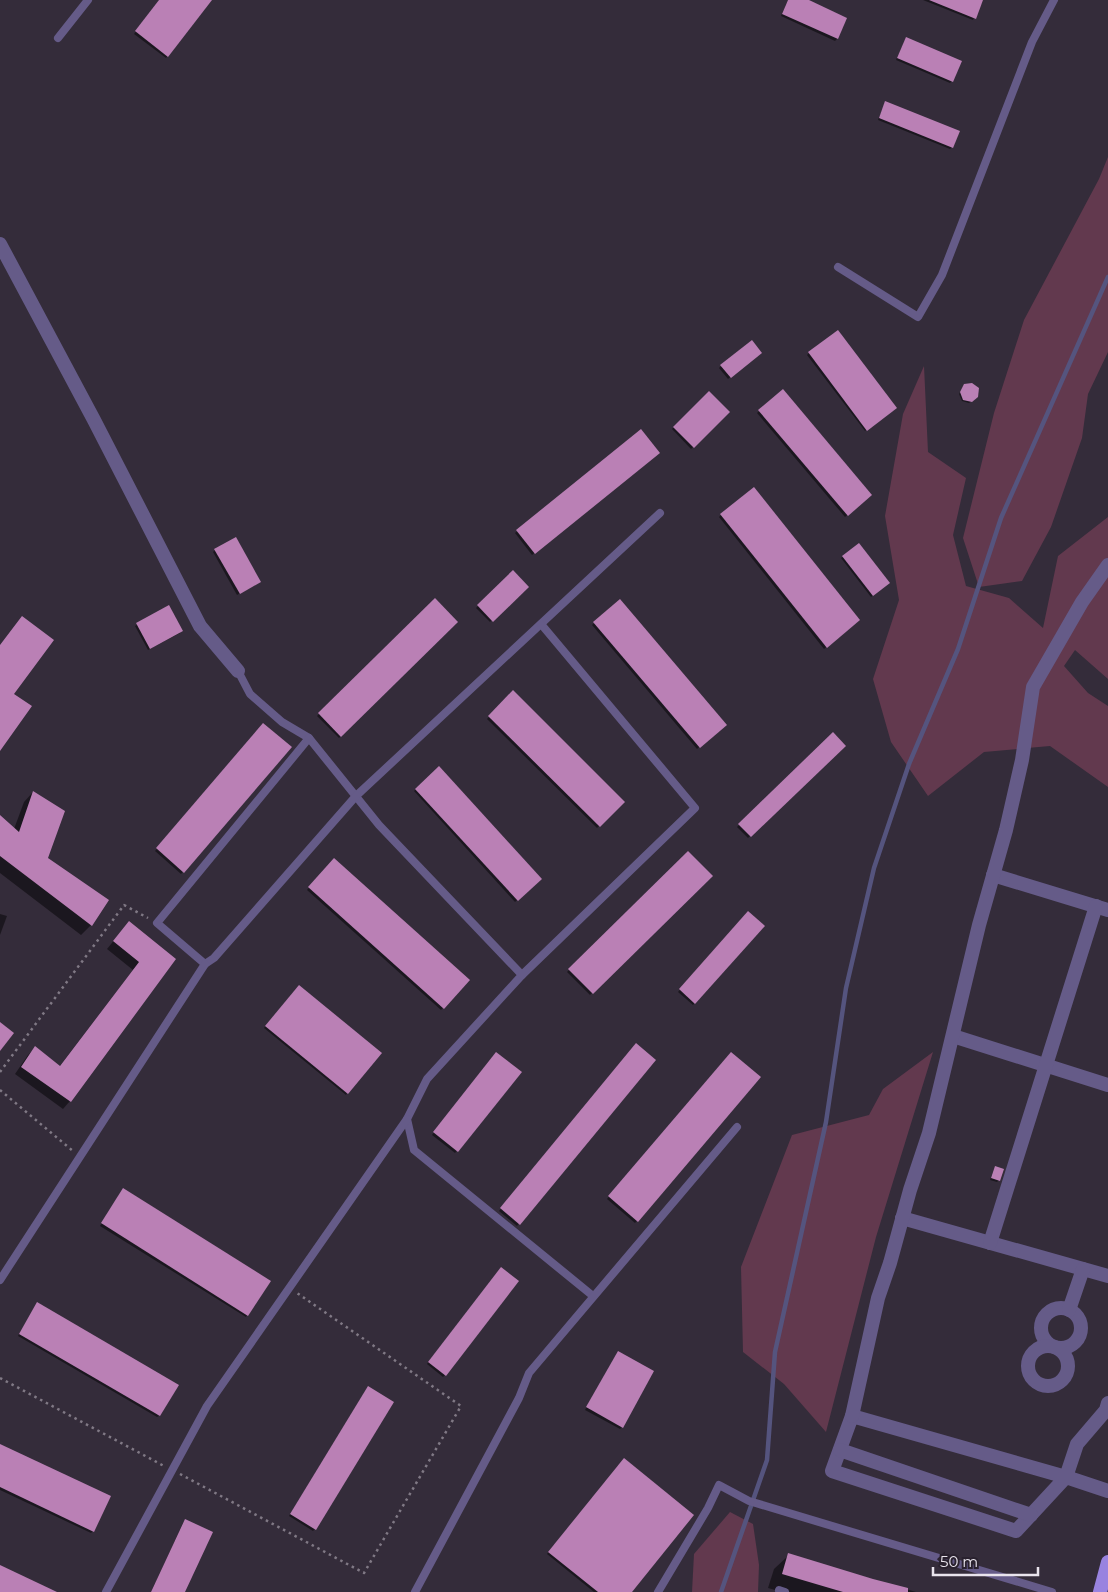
<svg xmlns="http://www.w3.org/2000/svg" width="1108" height="1592" viewBox="0 0 1108 1592" font-family="Montserrat,sans-serif">
  <style>
    .green { fill: #62394e }
    .shadow { fill: #0007 }
    .lines { fill: none; stroke-linecap: round; stroke-linejoin: round }
    .stream { stroke: #55547e; stroke-width: 4.5 }
    .building { fill: #ba80b5 }
    .path { stroke: #807985; stroke-width: 2.5; stroke-dasharray: 2.5 4; stroke-linecap: butt }
    .service { stroke: #655b88; stroke-width: 8 }
    .minor { stroke: #655b88; stroke-width: 14 }
    .primary { stroke: #9983e0; stroke-width: 14 }
  </style>
  <rect width="100%" height="100%" fill="#342c3a"/>
  <g class="green">
    <path d="M1108,157V352L1088,394L1082,438L1051,527L1022,581L979,587L963,538L994,413L1024,320L1099,179Z"/>
    <path d="M924,366L928,452L966,478L953,535L966,586L1009,598L1043,628L1058,556L1108,517V679L1075,650L1064,666L1088,693L1108,706V787L1050,746L984,752L928,796L891,742L873,679L899,600L885,516L903,414Z"/>
    <path d="M933,1052L876,1237L826,1432L784,1384L743,1352L741,1267L792,1135L869,1115L883,1089Z"/>
    <path d="M730,1512L753,1524L759,1565L758,1592H692L694,1554Z"/>
  </g>
  <g class="shadow">
    <path d="M160,0H211L166,58L134,34Z"/>
    <path d="M788,0H806L846,18L837,39L835,41L781,16Z"/>
    <path d="M923,0H982L973,20Z"/>
    <path d="M906,38L952,81L950,83L896,60Z"/>
    <path d="M886,102L952,147L950,149L878,120Z"/>
    <path d="M809,353L893,410L865,431L807,355Z"/>
    <path d="M759,354L728,379L719,368L721,366Z"/>
    <path d="M964,385L975,398L969,403L962,401L959,394Z"/>
    <path d="M783,391L871,495L845,517L757,413Z"/>
    <path d="M709,392L728,412L691,449L672,429Z"/>
    <path d="M641,431L656,455L532,555L515,533Z"/>
    <path d="M721,515L857,622L824,649L719,517Z"/>
    <path d="M215,550L260,582L237,595L213,552Z"/>
    <path d="M843,557L886,584L871,597L841,558Z"/>
    <path d="M513,572L527,586L490,622L476,608Z"/>
    <path d="M435,599L457,622L339,738L317,716Z"/>
    <path d="M620,601L725,725L697,749L592,625Z"/>
    <path d="M168,607L180,633L148,650L135,626Z"/>
    <path d="M513,692L624,802L597,828L487,719Z"/>
    <path d="M264,725L290,747L181,874L155,851Z"/>
    <path d="M833,734L844,746L748,838L737,827Z"/>
    <path d="M439,768L540,879L515,902L414,791Z"/>
    <path d="M33,792L47,859L107,900L91,925L81,935L0,873V817L14,829L24,802Z"/>
    <path d="M688,853L711,876L590,995L567,972Z"/>
    <path d="M334,860L468,980L441,1010L307,890Z"/>
    <path d="M748,913L763,926L693,1005L678,992Z"/>
    <path d="M0,914L7,916L0,935Z"/>
    <path d="M129,922L174,959L70,1101L63,1109L15,1074L28,1055L35,1048L59,1067L133,970L107,949Z"/>
    <path d="M297,988L347,1093L346,1095L264,1028Z"/>
    <path d="M636,1045L654,1060L517,1226L499,1211Z"/>
    <path d="M731,1053L759,1077L635,1223L607,1199Z"/>
    <path d="M494,1055L520,1072L455,1153L432,1135Z"/>
    <path d="M995,1167L999,1180L997,1182L990,1180Z"/>
    <path d="M122,1191L247,1315L246,1317L100,1226Z"/>
    <path d="M499,1271L445,1375L443,1377L427,1364Z"/>
    <path d="M36,1306L159,1416L157,1417L18,1336Z"/>
    <path d="M617,1354L622,1427L620,1429L585,1410Z"/>
    <path d="M366,1390L315,1529L313,1531L289,1516Z"/>
    <path d="M0,1445L93,1531L91,1533L0,1490Z"/>
    <path d="M622,1462L631,1592H594L547,1554Z"/>
    <path d="M185,1521L183,1592H151L183,1523Z"/>
    <path d="M789,1555L916,1592H782L768,1588L774,1569Z"/>
  </g>
  <g class="lines">
    <path class="stream" d="M721,1592L767,1460L775,1352L826,1122L846,988L874,868L909,764L958,649L1001,518L1108,277"/>
  </g>
  <g class="building">
    <path d="M159,0H212L168,57L135,31Z"/>
    <path d="M788,0H809L847,18L838,39L782,14Z"/>
    <path d="M929,0H983L976,19Z"/>
    <path d="M906,37L962,61L953,82L897,58Z"/>
    <path d="M885,101L960,131L953,148L879,118Z"/>
    <path d="M838,330L897,408L867,431L808,352Z"/>
    <path d="M752,340L762,353L731,378L720,365Z"/>
    <path d="M972,383L979,388L978,397L972,402L963,400L960,392L964,384Z"/>
    <path d="M783,389L872,495L848,516L758,410Z"/>
    <path d="M709,391L730,412L694,448L673,427Z"/>
    <path d="M641,429L660,453L535,554L516,530Z"/>
    <path d="M754,487L860,620L827,648L720,514Z"/>
    <path d="M236,537L261,582L240,594L214,549Z"/>
    <path d="M859,543L890,583L873,596L842,556Z"/>
    <path d="M513,570L529,587L493,622L477,605Z"/>
    <path d="M435,598L458,622L341,737L318,713Z"/>
    <path d="M620,599L727,725L700,748L593,622Z"/>
    <path d="M169,605L183,631L150,649L136,623Z"/>
    <path d="M22,616L54,640L14,694L32,706L0,751V645Z"/>
    <path d="M513,690L625,802L600,827L488,716Z"/>
    <path d="M263,723L292,747L184,873L156,848Z"/>
    <path d="M833,732L846,746L751,837L738,824Z"/>
    <path d="M439,766L542,879L518,901L415,789Z"/>
    <path d="M33,791L65,811L48,858L109,900L92,926L0,856V815L19,832Z"/>
    <path d="M688,851L713,876L593,994L568,969Z"/>
    <path d="M334,858L470,980L444,1009L308,887Z"/>
    <path d="M748,911L765,926L695,1004L679,989Z"/>
    <path d="M129,921L176,959L71,1102L21,1067L35,1046L60,1066L139,962L113,941Z"/>
    <path d="M299,985L382,1053L348,1094L265,1026Z"/>
    <path d="M0,1022L14,1033L0,1051Z"/>
    <path d="M636,1043L656,1060L520,1225L500,1208Z"/>
    <path d="M496,1052L522,1072L458,1152L433,1132Z"/>
    <path d="M731,1052L761,1077L638,1222L608,1196Z"/>
    <path d="M995,1166L1004,1169L1000,1181L991,1178Z"/>
    <path d="M123,1188L271,1281L248,1316L101,1223Z"/>
    <path d="M501,1267L519,1281L446,1376L428,1362Z"/>
    <path d="M37,1302L179,1385L160,1416L19,1334Z"/>
    <path d="M618,1351L654,1371L623,1428L586,1407Z"/>
    <path d="M368,1386L394,1402L316,1530L290,1514Z"/>
    <path d="M0,1444L111,1496L94,1532L0,1487Z"/>
    <path d="M624,1458L694,1515L632,1592H598L548,1552Z"/>
    <path d="M185,1519L213,1532L185,1592H151Z"/>
    <path d="M788,1553L873,1579L908,1588V1592H843L782,1574Z"/>
    <path d="M0,1565L57,1592H0Z"/>
  </g>
  <g class="lines">
    <g class="path">
      <path d="M0,1072L124,905L148,918"/>
      <path d="M0,1090L73,1151"/>
      <path d="M0,1378L164,1466"/>
      <path d="M180,1474L364,1573L461,1406L297,1293"/>
    </g>
    <g class="service">
      <path d="M58,38L88,0"/>
      <path d="M838,267L918,317L942,275L1032,42L1054,0"/>
      <path d="M238,671L250,694L282,722L309,738L379,825L522,975L427,1079L407,1119L414,1150L593,1296"/>
      <path d="M309,738L157,923L205,964L214,958L356,796L660,513"/>
      <path d="M522,975L695,808L541,624"/>
      <path d="M0,1280L205,964"/>
      <path d="M779,1590L785,1592"/>
      <path d="M106,1592L207,1406L407,1119"/>
      <path d="M415,1592L519,1398L529,1373L737,1127"/>
      <path d="M658,1592L708,1508L719,1485L749,1501L1052,1592"/>
    </g>
    <g class="minor">
      <path d="M0,244L94,420L200,626L238,671"/>
      <path d="M993,875L1108,910"/>
      <path d="M953,1036L1108,1085"/>
      <path d="M902,1218L1108,1276"/>
      <path d="M990,1243L1096,906"/>
      <circle cx="1061" cy="1328" r="20"/>
      <path d="M1069,1310L1083,1269"/>
      <circle cx="1048" cy="1366" r="20"/>
      <path d="M1108,1403L1106,1410L1077,1444L1066,1477L1016,1531L832,1471L852,1416L1066,1477L1108,1491"/>
      <path d="M852,1416L878,1298L890,1263L910,1190L929,1133L979,925L1006,830L1022,760L1033,687L1082,602L1108,565"/>
      <path d="M840,1450L1031,1515"/>
    </g>
    <path class="primary" d="M1100,1592L1108,1562"/>
  </g>
  <path d="M933 1567v8h105v-8" fill="none" stroke="#e9e4ed" stroke-width="2.5"/>
  <text x="940" y="1567" font-size="15" fill="#e9e4ed" stroke="#2a222f" stroke-width="4" paint-order="stroke">50 m</text>
</svg>
